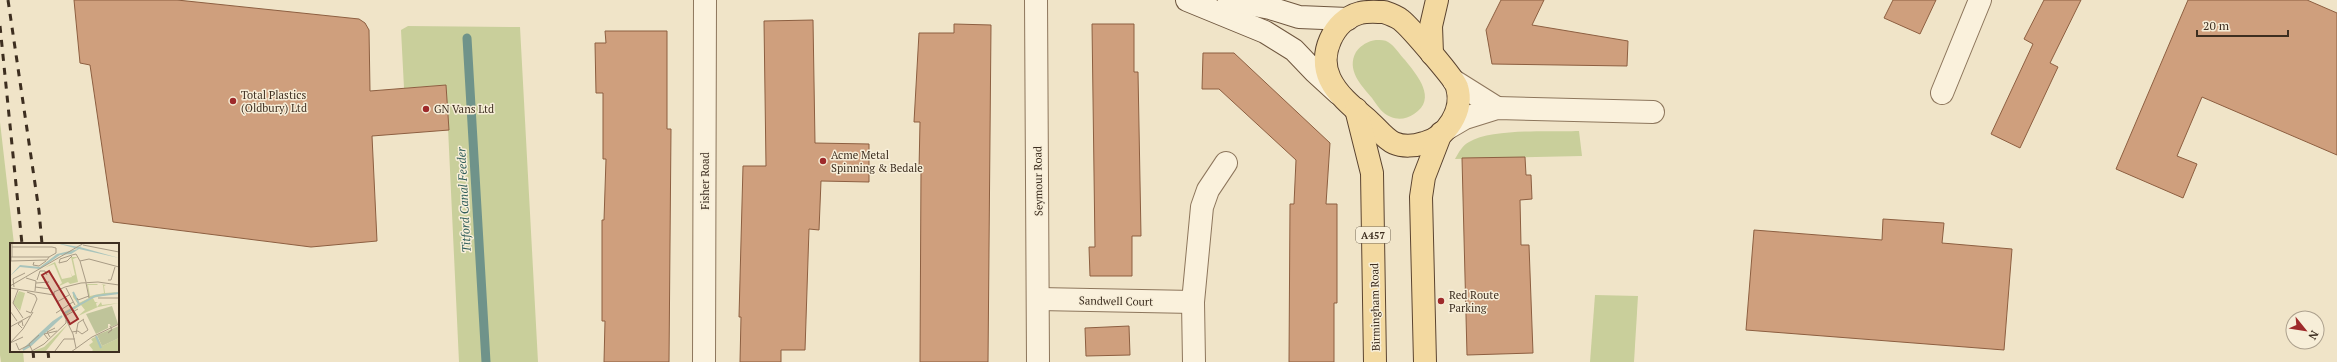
<svg xmlns="http://www.w3.org/2000/svg" width="2337" height="362" viewBox="0 0 2337 362" font-family="'PT Serif',serif">
  <style>
    .green { fill: #c9cf9b }
    .lines { fill: none; stroke-linecap: round; stroke-linejoin: round }
    .stream { stroke: #6f938a; stroke-width: 9 }
    .building { fill: #cf9f7d; stroke: #8d5f41 }
    .street-casing { stroke: #8d765c; stroke-width: 24 }
    .secondary-casing { stroke: #6f573f; stroke-width: 24 }
    .primary-casing { stroke: #5b4430; stroke-width: 24 }
    .street { stroke: #faf1dc; stroke-width: 22 }
    .secondary { stroke: #faf1dc; stroke-width: 22 }
    .primary { stroke: #f3d9a0; stroke-width: 22 }
    .rail { stroke: #3d2e20; stroke-width: 3; stroke-dasharray: 7 7; stroke-linecap: butt }
    .poi-dot { fill: #9e2a2b; stroke: #f7eed8; stroke-width: 1.5 }
    .labels { text-anchor: middle; stroke-width: 3; stroke-linejoin: round; paint-order: stroke }
    .shield { fill: #f7eed8; stroke: #756857; stroke-width: 1 }
    .shield-label { font-size: 10px; font-weight: bold; fill: #3d2e20 }
    .poi-label { font-size: 11px; fill: #3d2e20; stroke: #f7eed8; text-anchor: start }
    .street-label { font-size: 11px; fill: #3d2e20; stroke: #f7eed8 }
    .water-label { font-size: 12px; font-style: italic; fill: #2f5d5a; stroke: #f7eed8 }
    .inset-river { fill: none; stroke: #a9c4bc; stroke-width: 2 }
    .inset-road { fill: none; stroke: #a89b85; stroke-width: 1 }
    .view { fill: #9e2a2b; fill-opacity: 0.15; stroke: #9e2a2b; stroke-width: 2 }
    .inset-edge { fill: none; stroke: #3d2e20; stroke-width: 2 }
  </style>
  <rect width="100%" height="100%" fill="#f0e4c8"/>
  <g class="green">
    <path d="M408,26L520,27L538,362H459L446,85L404,88L401,30Z"/>
    <path d="M1376,40C1381,40 1385,40 1388,42C1395,46 1400,55 1405,60C1417,75 1438,99 1414,114C1407,119 1398,120 1391,117C1382,114 1377,105 1372,98C1361,85 1346,70 1356,52C1361,45 1368,41 1376,40Z"/>
    <path d="M0,122L14,244H11V351H23L24,362H1L0,355Z"/>
    <path d="M1579,131L1582,156L1455,159C1459,152 1462,146 1469,142C1492,128 1551,132 1579,131Z"/>
    <path d="M1595,295L1638,296L1634,362H1590Z"/>
  </g>
  <g class="lines">
    <path class="stream" d="M467,38L486,362"/>
  </g>
  <g class="building">
    <path d="M74,0H177L359,19L365,23L369,30L370,91L446,85L449,130L372,136L377,241L311,247L113,222L90,65L80,63Z"/>
    <path d="M1501,0H1544L1532,25L1628,41L1627,66L1492,64L1486,30Z"/>
    <path d="M1893,0H1936L1920,34L1884,18Z"/>
    <path d="M2044,0H2081L2050,63L2058,67L2020,148L1991,134L2033,44L2024,39Z"/>
    <path d="M2188,0H2307L2337,13V155L2202,97L2177,156L2197,164L2183,198L2116,169Z"/>
    <path d="M813,20L815,143L869,144V182L821,181L819,230L809,229L805,350H781V362H740L741,317H739L743,166H766L764,21Z"/>
    <path d="M954,24L991,25L988,362H920L921,170H919L920,122H914L919,33H954Z"/>
    <path d="M1092,24H1134V72H1138L1141,236H1132V276H1090L1089,247H1095Z"/>
    <path d="M605,31H667V129H671L669,362H604L605,321H602V220H604L606,159H603V93H596L595,43H606Z"/>
    <path d="M1203,53H1234L1330,143L1326,204H1337V303H1334V362H1289L1290,204H1294L1296,160L1219,89H1202Z"/>
    <path d="M1525,157L1526,175H1531L1532,199L1520,200L1521,245H1529L1533,353L1467,355L1462,158Z"/>
    <path d="M1883,219L1944,223L1942,243L2012,249L2004,350L1746,330L1754,230L1882,240Z"/>
    <path d="M1129,326L1130,355L1086,356L1085,328Z"/>
  </g>
  <g class="lines">
    <defs>
      <g id="street">
        <path d="M1036,0L1038,362"/>
        <path d="M1454,81L1497,108"/>
        <path d="M1942,93L1980,0"/>
        <path d="M1448,128L1465,118L1497,108L1653,112"/>
        <path d="M1039,299L1193,302"/>
        <path d="M704,362L705,0"/>
        <path d="M1194,362L1193,302L1202,207L1208,190L1226,163"/>
      </g>
      <g id="secondary">
        <path d="M1187,0L1265,32L1294,50L1315,72L1339,94"/>
        <path d="M1229,0L1270,8L1299,17L1348,19"/>
      </g>
      <g id="primary">
        <path d="M1384,12C1390,14 1396,16 1401,20C1409,26 1455,79 1457,87C1464,110 1447,137 1424,143C1415,146 1403,147 1394,143C1385,139 1376,127 1369,121C1355,109 1338,96 1330,79C1318,55 1333,20 1360,13C1367,11 1377,12 1384,12Z"/>
        <path d="M1432,54L1431,26L1437,0"/>
        <path d="M1356,109L1372,173L1375,362"/>
        <path d="M1425,362L1421,197L1424,177L1441,133"/>
      </g>
    </defs>
    <use href="#street" class="street-casing"/>
    <use href="#secondary" class="secondary-casing"/>
    <use href="#primary" class="primary-casing"/>
    <use href="#street" class="street"/>
    <use href="#secondary" class="secondary"/>
    <use href="#primary" class="primary"/>
    <g class="rail">
      <path d="M8,0L39,211L42,244"/>
      <path d="M0,26L22,244"/>
      <path d="M33,351L34,362"/>
      <path d="M48,351L49,362"/>
    </g>
  </g>
  <g class="poi-dot">
    <circle cx="233" cy="101" r="4"/>
    <circle cx="426" cy="109" r="4"/>
    <circle cx="823" cy="161" r="4"/>
    <circle cx="1441" cy="301" r="4"/>
  </g>
  <g class="labels">
    <rect class="shield" x="1356" y="227" width="34" height="16" rx="3"/>
    <g class="shield-label">
      <text x="1373" y="239">A457</text>
    </g>
    <g class="poi-label">
      <text x="241" y="99">Total Plastics<tspan x="241" dy="13">(Oldbury) Ltd</tspan></text>
      <text x="434" y="113">GN Vans Ltd</text>
      <text x="831" y="159">Acme Metal<tspan x="831" dy="13">Spinning &amp; Bedale</tspan></text>
      <text x="1449" y="299">Red Route<tspan x="1449" dy="13">Parking</tspan></text>
    </g>
    <g class="street-label">
      <text transform="translate(705 181) rotate(-90)" y="4">Fisher Road</text>
      <text transform="translate(1038 181) rotate(-91)" y="4">Seymour Road</text>
      <text transform="translate(1116 301) rotate(1)" y="4">Sandwell Court</text>
      <text transform="translate(1375 307) rotate(-91)" y="4">Birmingham Road</text>
    </g>
    <g class="water-label">
      <text transform="translate(464 200) rotate(-93)" y="4">Titford Canal Feeder</text>
    </g>
  </g>
  <g transform="translate(10 243)">
    <rect width="109" height="109" fill="#f0e4c8"/>
    <path d="M61,14H68L63,16L68,39L60,41L58,39L47,44L52,40L44,21L34,25L45,19L52,36L62,34L59,25L62,33L65,32ZM77,41H87L88,42H78L80,53L94,50L93,42L91,41L96,42L94,43L95,50L109,49L83,55L85,59H88L86,60L87,64L91,59L92,62L109,60L88,64L68,73L75,67L71,62L56,72L54,69L68,61L63,54V49L69,60L79,55ZM9,48L15,50L10,68L3,60ZM58,81L35,109L23,108L34,104ZM87,93L92,103L109,95V109H81L83,107L79,102L83,99L81,96Z" fill="#c9cf9b"/>
    <path d="M102,63L108,81L101,84L100,81H98V85L86,91L76,71ZM109,83V95L92,103L87,92Z" fill="#bfc49a"/>
    <path d="M46,0L69,4L72,2L70,4L109,15L69,6L61,11L50,12L30,26L10,24L0,33L10,22L30,24L47,11L68,6Z" fill="#a9c4bc"/>
    <path class="inset-river" d="M63,49L69,61M55,70L85,53L109,50M52,73L20,103L13,107L43,79ZM86,93L91,105"/>
    <path class="inset-road" d="M2,0V14M73,2L109,9M2,4H42L46,5V10L39,14H1V18L37,17L39,14M62,13L57,18L49,20L50,16L62,12L66,11L70,18M24,19L23,22L29,23L36,18M16,35L26,38L25,48M27,37L30,28H35L37,32M98,37H101L105,24M76,39L70,18L79,16L109,24M26,40L39,39M76,40L79,55M0,43L74,0M4,44L3,36L15,30M25,44L41,46M0,45L44,52M56,45L65,62M8,47L3,60L13,75M44,52L63,91L66,105M44,52V49L55,44L71,40L88,39L109,42M67,55L68,57L79,53M88,55H109M47,59L59,52M0,68L7,78M16,68L21,70L27,56L25,52L17,49M46,70L63,59M55,73L68,66M100,83L102,87L98,90L101,87M0,84L20,73M12,85L8,81L12,78L13,83M62,89L68,88L72,91L78,87L73,77M66,91L68,80L74,76M40,94L37,89L45,85M38,96L34,91L47,88M0,100L13,86L23,69M0,100L13,94M6,100L9,107L19,102M45,108L54,96H65M20,109L34,101L56,80V77M23,109L19,101L29,92M61,109L82,94L109,81"/>
    <path class="view" d="M39,28L68,76L60,81L32,32Z"/>
    <rect width="109" height="109" class="inset-edge"/>
  </g>
  <g transform="translate(2305 330) rotate(120)"><circle r="19" fill="#f7eed8" stroke="#ada18e"/>
  <path d="M0-3L7 15L0 10L-7 15Z" fill="#9e2a2b"/>
  <text y="-6" font-size="11" font-weight="bold" text-anchor="middle" fill="#3d2e20">N</text>
  </g>
  <path d="M2197 30v6h91v-6" fill="none" stroke="#3d2e20" stroke-width="2"/>
  <text x="2203" y="30" font-size="12" fill="#3d2e20" stroke="#f7eed8" stroke-width="3" paint-order="stroke">20 m</text>
</svg>
